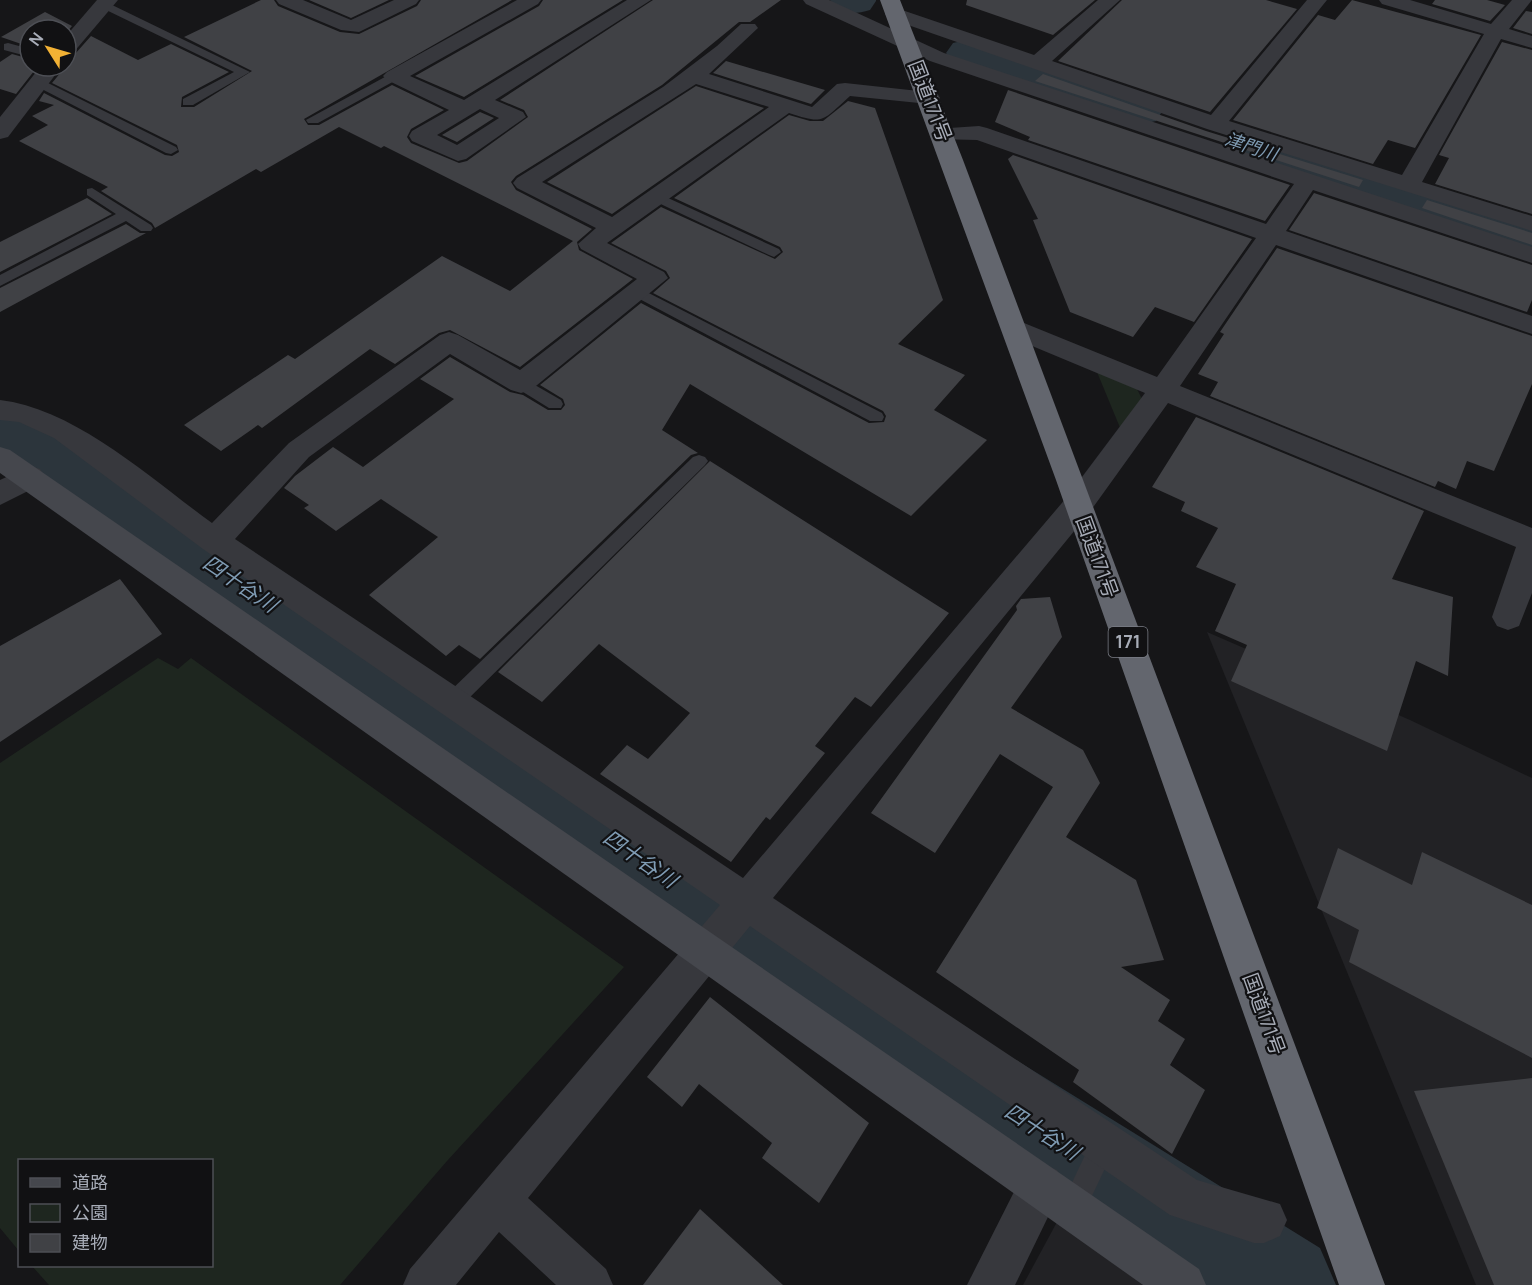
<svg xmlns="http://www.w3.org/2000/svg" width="1532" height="1285" viewBox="0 0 1532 1285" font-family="Manrope,'Noto Sans JP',sans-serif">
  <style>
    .built { fill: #222225 }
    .green { fill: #1e261f }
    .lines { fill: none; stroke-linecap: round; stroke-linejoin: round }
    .river { fill: #2c353c; fill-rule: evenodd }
    .building { fill: #404145 }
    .lane { fill: #37383d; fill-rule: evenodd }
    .street { fill: #37383d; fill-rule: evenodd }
    .secondary { fill: #45474d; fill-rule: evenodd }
    .highway { fill: #63666e; fill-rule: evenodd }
    .labels { text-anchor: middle; stroke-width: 4.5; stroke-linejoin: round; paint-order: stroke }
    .far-water-label { font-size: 18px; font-style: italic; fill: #7f9bb3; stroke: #111113 }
    .shield { fill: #111113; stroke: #7b7e86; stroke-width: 1.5 }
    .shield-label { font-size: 18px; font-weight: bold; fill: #a8adb8 }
    .street-label { font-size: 20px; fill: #a8adb8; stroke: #111113 }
    .water-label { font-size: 21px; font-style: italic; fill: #7f9bb3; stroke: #111113 }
  </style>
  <rect width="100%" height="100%" fill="#161618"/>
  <g class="built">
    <path d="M1207,632L1410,720L1532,778V1285H1476Z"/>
    <path d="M1057,1222L1143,1285H1023Z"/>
  </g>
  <g class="green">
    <path d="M1097,372L1137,389L1142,399L1121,430Z"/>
    <path d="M158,658L178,669L191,658L624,967L447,1161L340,1285H49L32,1266H212V1160H20L19,1251L0,1228V763Z"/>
  </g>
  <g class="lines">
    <g class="river">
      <path d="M830,0H876V1L870,10C853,15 840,15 830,0Z"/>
      <path d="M970,39L1156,99L1163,110L1156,121L1138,125L953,63L946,53L953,43Z"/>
      <path d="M1263,136L1532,221V257L1245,163L1237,152L1245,141Z"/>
      <path d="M0,410L61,429L476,701L940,1013L1320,1248L1336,1285H1189L874,1079L420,749L15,463L0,458Z"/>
    </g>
  </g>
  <g class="building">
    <path d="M261,0H274L278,6L340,32L359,34L417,6L421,0H512L304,119L308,125H319L392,85L444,110L411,129L407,137L411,143L459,163L467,161L528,117L524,110L500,100L653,0H781L750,22H739L662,85L516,176L511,182L516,190L592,229L577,242L579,250L633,279L520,367L450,330L439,333L395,364L370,349L262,428L258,425L221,451L184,425L288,355L295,359L442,256L510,291L573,241L384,146L381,148L339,127L261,172L256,169L155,228L152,223L101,191L108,187L19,141L48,125L32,116L54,105L39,101L44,93L165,155L172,156L179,152L177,145L52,83L66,66V57L75,54L91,36L138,60L171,44L229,72L182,97L181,107H194L252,71L184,37Z"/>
    <path d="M309,0H389L351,18Z"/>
    <path d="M543,0H623L464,97L415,76L539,6Z"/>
    <path d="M967,0H1095L1053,35L966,5Z"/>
    <path d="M1122,0H1266L1297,9L1210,112L1058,61Z"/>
    <path d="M1352,0L1481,35L1415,148L1388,140L1373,164L1233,120L1318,15L1335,20Z"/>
    <path d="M1435,0H1487L1505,5L1490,21L1432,4Z"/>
    <path d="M1526,11L1532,12V34L1513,28Z"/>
    <path d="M45,12L72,26L66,33V30H30V47L1,37Z"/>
    <path d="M1502,42L1532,50V214L1435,184L1449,158L1439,155Z"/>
    <path d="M12,54L30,59V66H38L16,94L0,89V62Z"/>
    <path d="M726,61L825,90L811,104L713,73Z"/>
    <path d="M1043,74L1206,131L1363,180L1359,187L1035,81Z"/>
    <path d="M696,86L764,108L612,214L547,182Z"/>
    <path d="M1008,90L1290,185L1265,221L1028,140L1030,137L995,122Z"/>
    <path d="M848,101L875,108L943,300L898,344L965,375L934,410L987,440L911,516L690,384L662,430L698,453L691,455L480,659L459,645L446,656L369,595L438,537L381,499L336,531L304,508L309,505L284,488L295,476L333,447L363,467L454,399L420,379L450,357L510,392L523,395L548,410H561L565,405L563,399L540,385L641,303L869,423L884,422L886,416L883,411L653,293L670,278L666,271L611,243L661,207L775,259L783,252L780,247L674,198L789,115L810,121H823Z"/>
    <path d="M480,112L494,118L457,142L442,135Z"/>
    <path d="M1013,155L1252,239L1194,322L1155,307L1133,337L1070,312L1033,220L1038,219L1008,159Z"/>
    <path d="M1314,193L1532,265V300L1527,312L1289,230Z"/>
    <path d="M87,198L112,214L0,272V242Z"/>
    <path d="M1427,200L1532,233V245L1422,208Z"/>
    <path d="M126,224L140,233H146L0,312V288Z"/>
    <path d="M1277,248L1532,336V384L1494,471L1467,461L1456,489L1438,481L1435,487L1210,396L1218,382L1198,374L1224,334L1220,332Z"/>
    <path d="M1196,417L1424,511L1392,579L1453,597L1448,676L1416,661L1387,751L1231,681L1247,645L1215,631L1236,584L1196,567L1218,528L1181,511L1185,502L1152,487Z"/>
    <path d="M710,461L949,613L871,707L855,697L815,746L825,753L770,820L766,817L731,862L600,774L627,745L648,759L690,713L599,644L542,702L498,672Z"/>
    <path d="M120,579L162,634L0,742V646Z"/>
    <path d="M1050,597L1062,637L1011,708L1083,750L1100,783L1066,837L1136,880L1164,960L1121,967L1170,1000L1158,1021L1185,1039L1170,1065L1205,1090L1172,1154L1073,1082L1079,1070L936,972L1053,787L1000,754L935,853L871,813L1017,610L1016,606L1021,599Z"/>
    <path d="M1338,848L1412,885L1422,852L1532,905V1058L1349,962L1359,930L1317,908Z"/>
    <path d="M710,997L869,1123L819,1203L762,1158L772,1143L699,1084L682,1107L647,1077Z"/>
    <path d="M1532,1078V1285H1494L1414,1091Z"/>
    <path d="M700,1209L783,1285H643Z"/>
  </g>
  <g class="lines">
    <g class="lane">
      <path d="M100,3H108L250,72L193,105H183V99L234,72L100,7Z"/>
      <path d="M8,43L30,49V57L4,50V44Z"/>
      <path d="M394,72L400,76L398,79L318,123H308L306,120Z"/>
      <path d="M38,78L176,147L178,150L171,154L166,153L34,85V79Z"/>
      <path d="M92,188L151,225L153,228L151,231H141L126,221L0,286V275L116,214L87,195V189Z"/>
      <path d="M655,192L779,249L781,252L774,257L769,255L650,199V193Z"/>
      <path d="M637,287L882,413L884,417L882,421H870L632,295L629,292L632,289Z"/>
      <path d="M521,377L561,400L563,404L561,408H549L515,387L513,383Z"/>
      <path d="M699,455L705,457L708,461L705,465L460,707L453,710L446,707L443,701L446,695L693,457Z"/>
      <path d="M1104,1130L1113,1134L1117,1143L1082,1217L1073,1221L1064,1217L1060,1208L1095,1134Z"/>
    </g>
    <g class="street">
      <path d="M97,0H118L73,53L66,55V36Z"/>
      <path d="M276,0H303L351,20L394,0H419L416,4L359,32L341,30L279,4Z"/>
      <path d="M517,0H541L538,4L410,76L464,100L627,0H651L495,100L523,112L526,117L466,159L458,161L412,141L409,136L412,131L449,110L387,80L383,76L387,72ZM480,109L499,118L457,145L437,135Z"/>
      <path d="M803,0H829L944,53L1532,247V263L1313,190L1286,231L1532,316V334L1276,245L1180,386L1532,528V593L1519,626L1508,630L1497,626L1492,617L1516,547L1168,403L1089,513L773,898L1197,1180L1280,1204L1287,1220L1280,1236L1264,1243H1254L1170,1215L750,926L528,1198L606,1269L613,1285H556L499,1232L456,1285H403L410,1269L720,905L203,549L54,438L19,422L0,420V400C76,409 151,479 212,523L289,443L440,335L449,332L458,335L520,370L637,279L581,249L578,244L596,228L517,188L513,183L517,178L663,87L717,46L741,24H755L758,28L709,74L812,107L837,84L845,83L937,93L940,98L937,103L929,104L850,96C822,121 825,125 789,113L607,243L664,272L668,278L531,390L521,393L511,390L450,354L309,457L235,539L743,878L1067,497L1145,393L1006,335L1002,329L1006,323L1015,320L1024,323L1157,377L1256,238L977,140L935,139L932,134L935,129L979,126L987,128L1266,224L1294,184L930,61L806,4ZM696,84L769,107L612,217L542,182Z"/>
      <path d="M1098,0H1120L1052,61L1211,115L1307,0H1327L1229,121L1402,175L1484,34L1382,4L1379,0H1410L1491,24L1512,0H1532L1509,29L1532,36V48L1501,39L1422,182L1532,216V231L1207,129L888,18L885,14L888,10H902L1034,55Z"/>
      <path d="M41,66H62L8,137L0,139V117Z"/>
      <path d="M30,466L40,469L45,477L40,485L0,505V480Z"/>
      <path d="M1041,1164L1057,1170L1063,1186L1015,1285H967L1025,1170Z"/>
    </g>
    <path class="secondary" d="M0,447L10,450L1199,1269L1206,1285H1143L0,473Z"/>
    <path class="highway" d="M880,0H900L963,160L1385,1285H1339L1056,480Z"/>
  </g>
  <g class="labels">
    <g class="far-water-label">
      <text transform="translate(1251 147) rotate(18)" y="6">津門川</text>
    </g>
    <rect class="shield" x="1108.5" y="627" width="39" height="30" rx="4.5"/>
    <g class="shield-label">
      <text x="1128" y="648">171</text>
    </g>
    <g class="street-label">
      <text transform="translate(930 101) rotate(69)" y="7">国道171号</text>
      <text transform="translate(1097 557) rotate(70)" y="7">国道171号</text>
      <text transform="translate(1264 1014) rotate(70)" y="7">国道171号</text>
    </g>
    <g class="water-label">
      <text transform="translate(240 584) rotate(34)" y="7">四十谷川</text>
      <text transform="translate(640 859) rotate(35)" y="7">四十谷川</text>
      <text transform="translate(1042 1132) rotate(33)" y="7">四十谷川</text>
    </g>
  </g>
  <rect x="18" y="1159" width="195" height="108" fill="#111113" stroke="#4d4f55" stroke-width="1.5"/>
  <rect x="30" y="1178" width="30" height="9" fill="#45474d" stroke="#4d4f55" stroke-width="1.5"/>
  <text x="72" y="1189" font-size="18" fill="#a8adb8">道路</text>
  <rect x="30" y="1204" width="30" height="18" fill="#1e261f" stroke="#4d4f55" stroke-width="1.5"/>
  <text x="72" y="1219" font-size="18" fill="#a8adb8">公園</text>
  <rect x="30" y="1234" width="30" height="18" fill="#404145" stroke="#4d4f55" stroke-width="1.5"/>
  <text x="72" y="1249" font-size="18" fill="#a8adb8">建物</text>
  <g transform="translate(48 48) rotate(307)"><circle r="28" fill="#111113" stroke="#4d4f55" stroke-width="1.5"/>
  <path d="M0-4.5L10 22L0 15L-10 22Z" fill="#f2b134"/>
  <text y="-9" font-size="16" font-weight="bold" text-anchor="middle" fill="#a8adb8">N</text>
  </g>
</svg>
